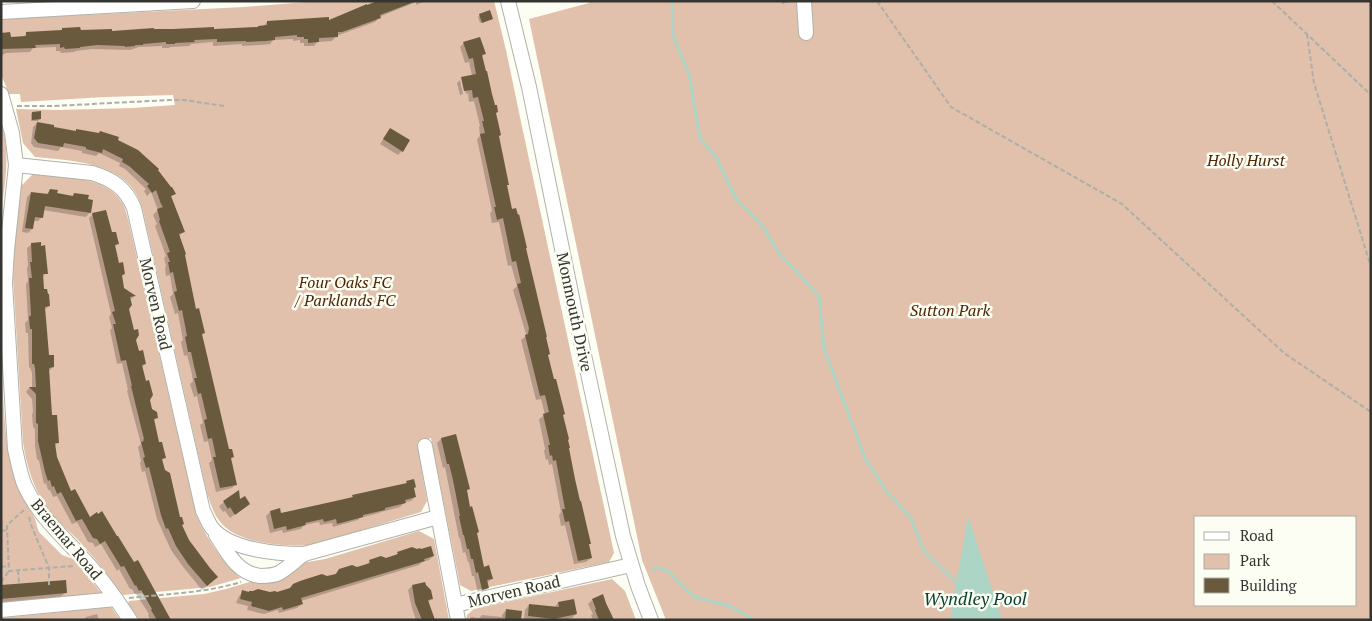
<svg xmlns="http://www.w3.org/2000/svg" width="1372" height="621" viewBox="0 0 1372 621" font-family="'PT Serif',serif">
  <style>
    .green { fill: #e1c0ac; fill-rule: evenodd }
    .water { fill: #add5c5 }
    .shadow { fill: #0003 }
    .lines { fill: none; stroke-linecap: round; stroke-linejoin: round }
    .stream { stroke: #add5c5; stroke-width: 3 }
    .building { fill: #6a5a3d }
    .minor-casing { stroke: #b0b1a8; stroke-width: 16 }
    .path { stroke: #adaea7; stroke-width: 2; stroke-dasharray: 5 2.5; stroke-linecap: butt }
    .minor { stroke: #fff; stroke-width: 14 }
    .labels { text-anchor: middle; stroke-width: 5; stroke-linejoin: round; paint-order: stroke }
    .park-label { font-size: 16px; font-style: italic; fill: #512504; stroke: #fcfdf3 }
    .street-label { font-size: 16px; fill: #343531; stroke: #fcfdf3 }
    .water-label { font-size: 18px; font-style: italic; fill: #084031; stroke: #fcfdf3 }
  </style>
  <rect width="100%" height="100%" fill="#fcfdf3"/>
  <g class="green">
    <path d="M320,1H494L506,50L521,122L614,553L609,562L471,591L460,585L431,438L417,443L427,501L421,512L313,545C288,547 241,544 223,525C214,516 211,505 207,493L143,211C132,162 75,161 35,157L23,143L16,109L58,110L133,108L175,105L173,95L105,97L21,102L20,94H9L1,74V19L244,7Z"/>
    <path d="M589,1H1371V620H666L642,560L529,19L589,3ZM1196,517H1356V605H1196Z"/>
    <path d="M1,123C11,153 5,183 1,213Z"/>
    <path d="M33,174C60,177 104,175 121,201C125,206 126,213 128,219L196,514C204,535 224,564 241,578L210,587L123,595C109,576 95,558 79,541C68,529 53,519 44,504C33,486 26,464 23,442L13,277L15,237L21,186Z"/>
    <path d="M1,367C4,402 4,449 16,481C21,495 28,506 35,519C37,524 37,529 40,533L62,555L73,559L103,595L1,603Z"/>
    <path d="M419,531L434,539L449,620H139L128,603L129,601L204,594L226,589L253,581L302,563L325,559Z"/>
    <path d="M612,579L625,591L636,620H466L467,615L474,609Z"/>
    <path d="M111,607L120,620H1V618Z"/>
  </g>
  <path class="water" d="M968,516L1002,620H950Z"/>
  <g class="shadow">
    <path d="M381,1H425L416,5V2L379,17L375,22L336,36L332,41L317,42L314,46H304V43H300V40L293,41V39L273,40L270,44L261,45L242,46V44L213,46V42L191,44L189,46L170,47L169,48H162V46L139,47L130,50L92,49L76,51L74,52L61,53L60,51H56V47L33,48L30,52L6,53L1,56V33L9,38H22L27,33L213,30L263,27L267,22H328Z"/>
    <path d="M782,1H792L782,4Z"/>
    <path d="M480,15L492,18L480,23L478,17Z"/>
    <path d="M464,43L484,54L482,57L495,114L498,137L506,186L511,210L525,249L547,355L567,440L569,457L590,543L588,545L591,558L586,562L574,564L565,525L561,526L559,515L561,512L552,464L549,465L548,459L546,460L544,451L545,449L539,419L545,415L541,399L536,400L521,340L525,337L526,334L513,290L517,286L511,265L508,266L499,222L492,223L490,213L492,211L477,139L480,136L479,127L480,126L474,101L469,102L468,93L466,94L463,80H460L472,76L469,62L465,63L460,47Z"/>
    <path d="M460,80L463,94L460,95L457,83Z"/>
    <path d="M32,113L40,119L38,121H31V114Z"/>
    <path d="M37,123L52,128L116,141L174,194L170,198L183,232L179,236L195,310L204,333L201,335L228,451L233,457L230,459L236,484L232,488L216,492L209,463L212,460L208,441L204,442L200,425L203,423L197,396L194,397L190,384L193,381L191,370L187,355L184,356L181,342L183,340L178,313L175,314L170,297L173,294L170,275L166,276L165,268L166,266L164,258L166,256L155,226L157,224L153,215L158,210L151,192L147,196L144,191L146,189L125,169L119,166L120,163L99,153L96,156L82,153V151L61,147L58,151L34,147L31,143L33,127Z"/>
    <path d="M390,129L402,151L398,155L380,144Z"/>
    <path d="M50,190L56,194L71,197L74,195L90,212L86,217L43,210L42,217L38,221H33L32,229L28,233L22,232L27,197L31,193L46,195Z"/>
    <path d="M93,214L111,234L117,244L114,247L118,264L124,274L121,277L123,289L134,296L130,300L128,308L138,352L145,364L142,367L151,410L157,417L153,421L158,444L164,457L161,461L181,525L188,541L213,581L202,590L184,568L171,550L157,519L145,471L142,472L140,463L141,461L138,447L141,444L127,391L128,390L122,363L117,364L110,330L112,328L109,317L111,314L89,218Z"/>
    <path d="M32,244L46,273L42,278L43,291L49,306L44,310L47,356L53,367L49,371L51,417L58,443L54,446L56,457L70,493L89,519L170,620H150L148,615L149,614L136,594H135L132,589H130L119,569L117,571L101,544L95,547L93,543L88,542L77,522L72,524L57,496L53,497L50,490H48L46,483L44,484L39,461L37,459L35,446V429L33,427L32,414L33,412L32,399L26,392L29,388H32V373L30,367L29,368L28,333H26L25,323L28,320L26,284L28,281L27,268L28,266L27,248Z"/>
    <path d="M455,436L468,489L466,492L483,568L491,579L487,583L488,588L484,592L478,593L474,576H472L469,562H468L465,552L463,553L460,538H459L445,467L443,468L437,443L441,439Z"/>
    <path d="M407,482L413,488L415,497L411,501L405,502L400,507L381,512L379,513L360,518L358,520L333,527L332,523L320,525L319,522L304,525L301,529L283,533L282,530L270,533L266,516L270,512L280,514L350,499L353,496L404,485Z"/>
    <path d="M238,492L240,501L249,504L230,518L225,511L223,512L219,506Z"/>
    <path d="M398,553L433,556L429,560L422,562L419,565L301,601L302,604L297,608L279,613L278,610L264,614L247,610L248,606L236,603L239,596L243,592L277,593L334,575L339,570L357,568L365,566L370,561L386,560L394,557Z"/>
    <path d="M412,586L431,599L428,603L434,620H416L412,608L408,590Z"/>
    <path d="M1,587L65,593L59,598L1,604Z"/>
    <path d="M592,600L612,620H593L591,615L593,614L588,604Z"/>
    <path d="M558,603L576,614L572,618L562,620H524L525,610L529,605L554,608Z"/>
    <path d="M506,610L520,620H469L471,617L479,618L482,615L502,617V615Z"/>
    <path d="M97,614L99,620H84L86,617Z"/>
  </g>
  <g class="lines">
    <g class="stream">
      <path d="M672,1L673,36L689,74L700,139L716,157L736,199L761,224L779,253L819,296L824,348L865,458L887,492L911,518L924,551L957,583"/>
      <path d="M653,569L658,568L668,571L694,597L730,606L754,620"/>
    </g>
  </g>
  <g class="building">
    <path d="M377,1L414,2L380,15L381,18L342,32H338V37L319,38V42L308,43V39H304V37H297V35L275,37V40L266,41L246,42V41L217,42V39L194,40L195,42L175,43V44H166V42L143,44V45H135V46L125,47V46L97,45L80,47V48L65,49L64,47L60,48V44L35,45L36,48L1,49V33L10,32L11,37L26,36V32L62,30V28L80,27L81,30L112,29V31L154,28V29H173L214,27V29L258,27V26L267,25V21L329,17V20L367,4V5Z"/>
    <path d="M490,10L493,19L482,23L479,14Z"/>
    <path d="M480,37L486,54L482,55L486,71H487L492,94L495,105H497L498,112L496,113L501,135L499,136L509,185H507L512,209L516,208L518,215L519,214L527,248H526L547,337H546L550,354L548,355L554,379H556L565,414L563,415L569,439L568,440L570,448H569L575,479L580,501H581L591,544H589L592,558L578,561L569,521L565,522L562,509H565L556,460L553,461L552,455L550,456L548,445H550L543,414L549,412L545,395L540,396L525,335L528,334L529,328L517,284L521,283L516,261L512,262L503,218L497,220L494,207H496L480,134L485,133L482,121H484L478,97L473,98L472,90L464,91L461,77L476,74L473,58L469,59L463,42Z"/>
    <path d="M41,111V119L32,120V112Z"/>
    <path d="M37,122L54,125V127L76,131V129L99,133L100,131L119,137L118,140L138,150L159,169L158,170L171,187H172L176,194L171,196L185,232L179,234L186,254L185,255L196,309L199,308L205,333L202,334L229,449H232L234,457L231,458L237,485L220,488L213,457H216L212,438L208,439L204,420L207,419L201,393L198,394L194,378H197L194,366L191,352H188L185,337L187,336L182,310L179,311L174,292L177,291L173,272L170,273L168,262H170L167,253L170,252L159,221L160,220L157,209L163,207L161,204L156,190L152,193L147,186L149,184L129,166L122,162L123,159L103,149L102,153L86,149V147L64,143L63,147L38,143L34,138Z"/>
    <path d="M390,128L410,140L403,152L383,139Z"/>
    <path d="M50,189L58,190L57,193L73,196L74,193L89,195L88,199L93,200L91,213L45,206L43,218L35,217L33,229L25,228L31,192L48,194Z"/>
    <path d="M106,210L112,232H116L119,244L115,245L119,263L123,262L125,274L122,275L124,288L136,296L130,297L132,305L129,309L134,330L138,329L139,335L136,340L139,351L143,350L146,364L142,365L146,381L149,380L153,395L150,400L152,409L157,412L158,418L154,419L159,442H162L166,458L162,459L165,470L170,473L180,517H182L184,524L182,525L189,540L210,568L218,577L207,586L188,564L176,546L168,528L166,529L161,515L149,467L146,468L143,458L145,457L141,442L144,441L143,440L144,439L131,386H132L126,360L121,361L113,324H116L112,312L115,311L92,213Z"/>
    <path d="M41,242V246L45,245L48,274H43L44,289H47L48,294H49L50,306L45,307L49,355H54V367L49,368L52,415H57L59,443H55L57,457L71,491L75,489L90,517L97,512L98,514L102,511L117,536H118L134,562L138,560L171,620H157L151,610L152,609L141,590L139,591L136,585L135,586L124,566L121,567L105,541L100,544L97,539L93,538L82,519L76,521L61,492L57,494L54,486L52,487L50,480L48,481L45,472L38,441V424L36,423V394L29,387H36L35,368L34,364H32V329H30L29,317L31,315L29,278H32L30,262H32L31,243Z"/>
    <path d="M456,434L470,489L467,490L470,507L472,506L479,532L477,533L484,567L489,565L493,579L487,580L489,588L482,590L478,572L476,573L473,559H471L469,549H467L464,535H463L459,516H460L453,480L449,464H447L441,438Z"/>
    <path d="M414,479L416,487L414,488L416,497L405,500L406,503L385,508V510L363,515V517L337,524L336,519L324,522L323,519L305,523L306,525L287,530L286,526L274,529L270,511L280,508L281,513L331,502L353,497L352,495L407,483L406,481Z"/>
    <path d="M239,490L240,499L245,496L250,504L235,515L230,507L228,509L223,501Z"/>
    <path d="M431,546L434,556L424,559L425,561L301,598L303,604L283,610L282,607L269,611L251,606L252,602L240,599L242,590L249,592V591H253L258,589L270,592L275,591L277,592L290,588L293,584L300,581L322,574L327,576L336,574L339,569L352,565L357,567L370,563L369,560L381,556L386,558L398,554L397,552L412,547L417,549L420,548L421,549Z"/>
    <path d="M66,580L67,593L1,599V585Z"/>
    <path d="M425,582L426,585L431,590L433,599L428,600L435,620H422L415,603L412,585Z"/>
    <path d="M603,594L606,603L614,620H599L595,610L596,609L592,599Z"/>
    <path d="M574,599L577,614L554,619L528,616L529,604L559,607L558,602Z"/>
    <path d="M506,609L522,611L521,620H505Z"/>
  </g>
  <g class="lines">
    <defs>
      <g id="minor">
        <path d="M508,1L529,87L578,327L623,536L638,586L651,620"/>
        <path d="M804,1L806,33"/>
        <path d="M1,12L193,1"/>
        <path d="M1,94L12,133L16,165L7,250L5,283L15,449C18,461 20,475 25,486C39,517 66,539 88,564C104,581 117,600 130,620"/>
        <path d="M16,165L92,173C112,179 126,188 134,208L203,511C206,516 208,523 212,528C230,550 277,554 304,554L438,517"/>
        <path d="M425,446L458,620"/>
        <path d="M216,535C227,552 237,573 260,576C267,576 273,576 279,573C288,568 296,560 304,554"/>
        <path d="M455,605L631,565"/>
        <path d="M1,610L116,599"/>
      </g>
    </defs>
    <use href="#minor" class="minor-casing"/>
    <g class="path">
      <path d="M877,1L951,107L1122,204L1284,353L1371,412"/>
      <path d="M1272,1L1371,95"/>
      <path d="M1307,34L1314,83L1371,267"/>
      <path d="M17,106H53L170,100H184L224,106"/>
      <path d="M24,510L8,524L7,527L9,571L73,566"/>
      <path d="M29,517L31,525L49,568V585"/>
      <path d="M1,531L7,530"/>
      <path d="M1,567L9,566"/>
      <path d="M18,570L19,583"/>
      <path d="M1,582L9,571"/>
      <path d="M129,598C166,594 205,593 241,582"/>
    </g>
    <use href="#minor" class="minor"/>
  </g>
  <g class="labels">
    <g class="park-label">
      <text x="1246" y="166">Holly Hurst</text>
      <text x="345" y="288">Four Oaks FC<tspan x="345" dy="18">/ Parklands FC</tspan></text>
      <text x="950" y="316">Sutton Park</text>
    </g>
    <g class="street-label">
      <text transform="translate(156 304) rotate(77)" y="6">Morven Road</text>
      <text transform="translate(575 312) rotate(78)" y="6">Monmouth Drive</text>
      <text transform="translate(67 539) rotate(50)" y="6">Braemar Road</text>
      <text transform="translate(514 591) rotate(-13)" y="6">Morven Road</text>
    </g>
    <g class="water-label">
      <text x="975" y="605">Wyndley Pool</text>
    </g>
  </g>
  <rect width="1372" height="621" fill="none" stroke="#343531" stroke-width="5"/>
  <rect x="1194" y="516" width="162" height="90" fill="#fcfdf3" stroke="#acada5"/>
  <rect x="1204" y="532" width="25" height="8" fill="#ffffff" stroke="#acada5"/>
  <text x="1240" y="541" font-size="15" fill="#343531">Road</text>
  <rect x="1204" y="554" width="25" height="15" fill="#e1c0ac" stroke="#acada5"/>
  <text x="1240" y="566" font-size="15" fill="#343531">Park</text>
  <rect x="1204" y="578" width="25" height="15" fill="#6a5a3d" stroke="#acada5"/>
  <text x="1240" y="591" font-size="15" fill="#343531">Building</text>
</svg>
